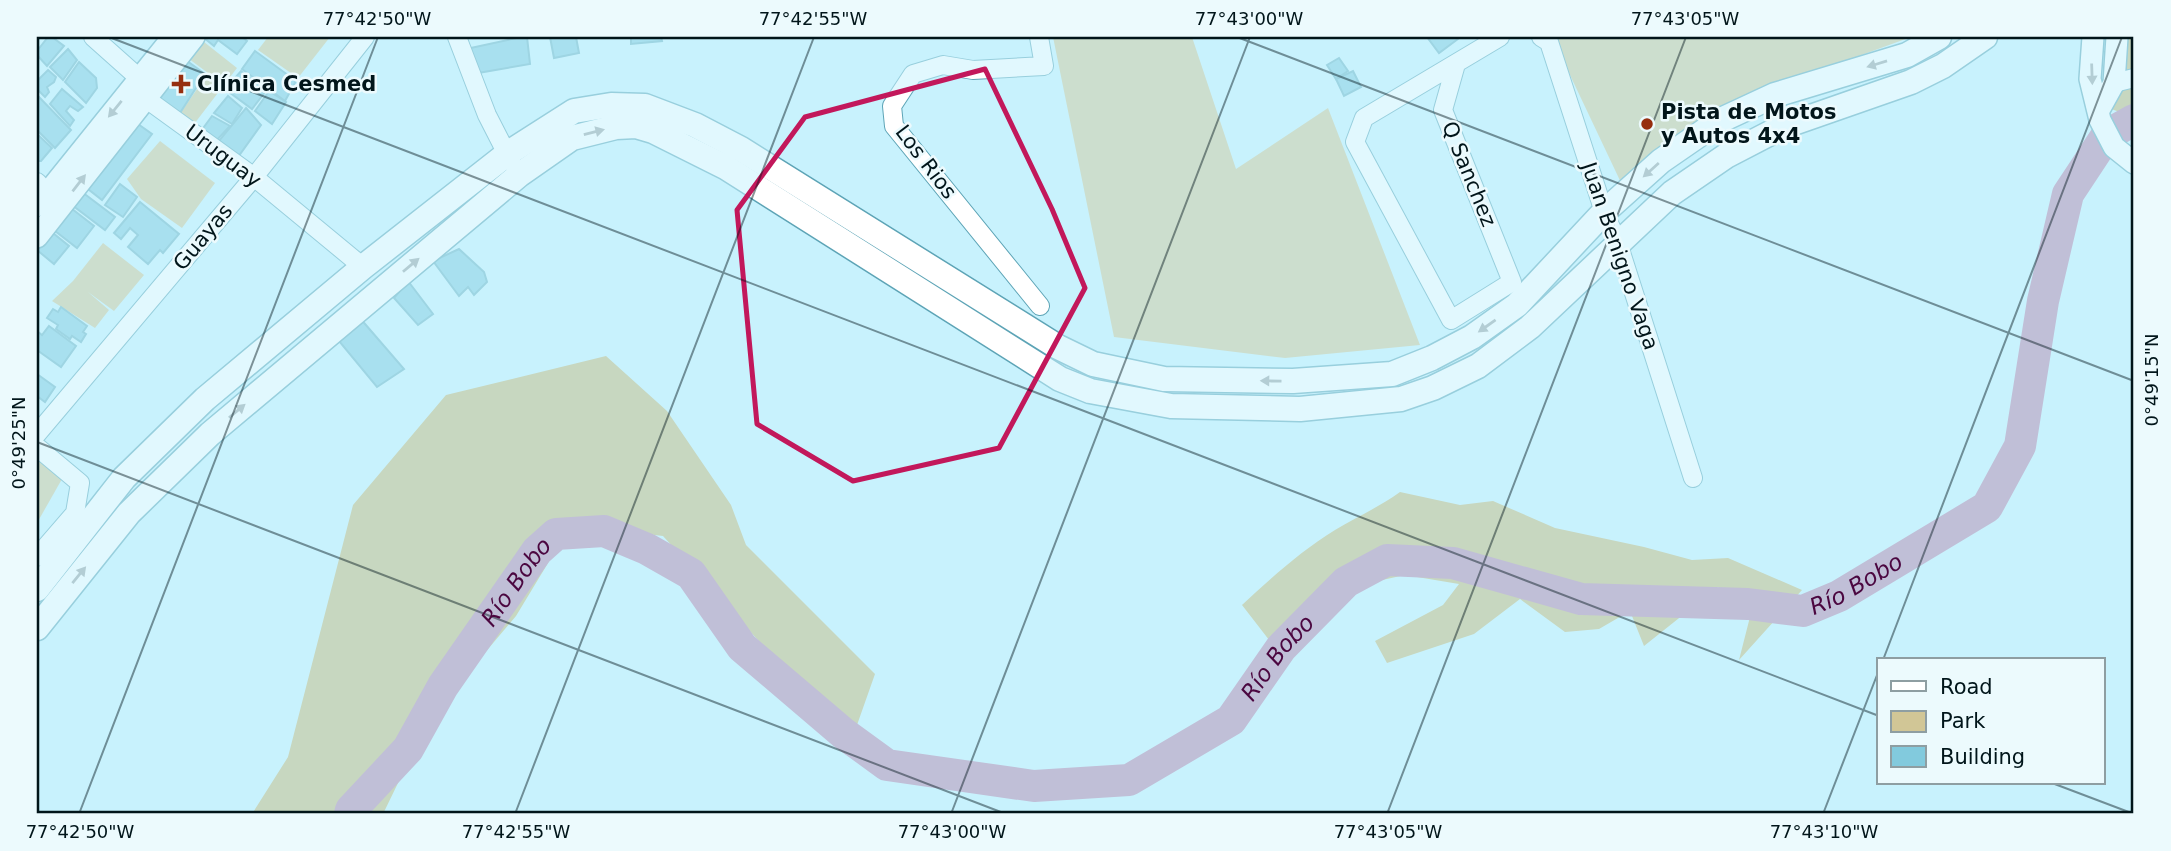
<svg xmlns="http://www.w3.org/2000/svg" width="2171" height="851" viewBox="0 0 2171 851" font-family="'DejaVu Sans',sans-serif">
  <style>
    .green { fill: #d1c696 }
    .forest { fill: #c6b675 }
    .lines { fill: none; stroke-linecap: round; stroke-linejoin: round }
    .river { stroke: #b781a9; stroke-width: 32 }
    .building { fill: #82cadd; stroke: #6ab1c3; stroke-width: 2 }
    .minor-casing { stroke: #5da4b6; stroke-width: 20 }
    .tertiary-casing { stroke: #5da4b6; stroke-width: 24 }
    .secondary-casing { stroke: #5da4b6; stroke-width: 27 }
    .minor { stroke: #fff; stroke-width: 18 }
    .tertiary { stroke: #fff; stroke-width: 21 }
    .secondary { stroke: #fff; stroke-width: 24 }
    .oneway { fill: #99a1a3 }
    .marked { fill: none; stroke: #c2185b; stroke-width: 5; stroke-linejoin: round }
    .ticks { fill: none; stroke: #01151a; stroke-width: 2; stroke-opacity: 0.45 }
    .poi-dot { fill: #962e0f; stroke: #ecfafd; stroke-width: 2.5 }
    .labels { text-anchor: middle; stroke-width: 5; stroke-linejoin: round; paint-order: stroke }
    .poi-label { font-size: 21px; font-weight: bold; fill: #01151a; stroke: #ecfafd; text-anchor: start }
    .street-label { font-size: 21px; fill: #01151a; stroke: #ecfafd }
    .water-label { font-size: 23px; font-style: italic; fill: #4b0740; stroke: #ecfafd }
    .neatline { fill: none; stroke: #01151a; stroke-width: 2.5 }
    .ticks-label { font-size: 18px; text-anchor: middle; fill: #01151a }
  </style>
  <rect width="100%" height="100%" fill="#c8f2fd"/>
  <g class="green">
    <path d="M268,37H330L298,78L258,50Z"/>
    <path d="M1053,37H1192L1236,169L1328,108L1420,345L1285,358L1114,337Z"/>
    <path d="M1552,37H1911L1741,99L1624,189Z"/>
    <path d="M199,38L237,68L188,132L175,121L208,73L185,56Z"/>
    <path d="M160,141L215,183L182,228L141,199L127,179Z"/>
    <path d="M103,243L144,275L114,311L88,292L109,310L95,328L52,301L73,281Z"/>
    <path d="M37,456L62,479L37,523Z"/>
  </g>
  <g class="forest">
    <path d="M2123,37H2134V110L2125,114L2092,102Z"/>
    <path d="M606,356L667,411L731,505L746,545L875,674L851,742L663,536L571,525L516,616L429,719L383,814H252L288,757L353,505L446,395Z"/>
    <path d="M1400,492L1460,505L1493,501L1555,528L1644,547L1692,560L1728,558L1802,590L1739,660L1751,613L1718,587L1644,646L1630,611L1599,629L1565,632L1520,599L1474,634L1387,663L1375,641L1443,605L1459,584L1405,575L1364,584L1286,662L1242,605C1271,578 1301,551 1335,530C1357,517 1379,507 1400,492Z"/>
  </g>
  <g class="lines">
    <path class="river" id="s1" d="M350,814L351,810L408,749L443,686L537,551L556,534L604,531L647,549L691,574L742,647L843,733L887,765L1034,786L1129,780L1231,720L1281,648L1346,582L1387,560L1453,563L1581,599L1748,604L1803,611L1839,596L1987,507L2020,446L2043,301L2068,194L2107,135L2134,120"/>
  </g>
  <g class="building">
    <path d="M48,37H52L64,46L47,66L37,55V51Z"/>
    <path d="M203,37H242L247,41L237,54L218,40L214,46Z"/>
    <path d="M521,37H527L530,64L472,74L466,49Z"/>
    <path d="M550,37H576L579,53L554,58Z"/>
    <path d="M631,37H661L662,41L631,44Z"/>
    <path d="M1427,37H1456L1458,39L1439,53Z"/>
    <path d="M68,49L77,60L63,80L50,67Z"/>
    <path d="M255,51L296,81L285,101L242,69Z"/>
    <path d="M183,58L205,74L178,116L152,98Z"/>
    <path d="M1339,58L1348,71L1336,79L1327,65Z"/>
    <path d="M79,62L96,78L97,88L86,103L65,82Z"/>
    <path d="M48,70L56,77L54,82L47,87L49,92L45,97L37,89V81Z"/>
    <path d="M241,71L266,91L252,109L225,89Z"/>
    <path d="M1353,71L1361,87L1344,96L1336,79Z"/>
    <path d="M62,89L83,107L78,111L70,106L66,111L74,120L70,126L50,104Z"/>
    <path d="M269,91L286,102L272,124L255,111Z"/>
    <path d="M37,95L71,130L55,148L37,130Z"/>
    <path d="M228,96L242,108L232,124L214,113Z"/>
    <path d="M246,108L261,125L238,157L218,142Z"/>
    <path d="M212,116L230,126L215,142L201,131Z"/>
    <path d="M138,124L152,134L102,200L88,189Z"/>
    <path d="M37,134L52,148L41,161H37Z"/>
    <path d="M120,184L137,197L123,217L105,205Z"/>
    <path d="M82,192L115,217L105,230L72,205Z"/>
    <path d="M140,202L179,234L163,253L160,250L148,264L128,247L138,235L130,228L121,239L114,233Z"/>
    <path d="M67,205L94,226L77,248L50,227Z"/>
    <path d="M48,229L69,246L54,264L37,250V241Z"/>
    <path d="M459,249L484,272L487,282L474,295L468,287L459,296L433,261Z"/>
    <path d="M408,281L433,314L418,325L394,298Z"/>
    <path d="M61,307L87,326L83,332L86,334L81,342L72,336L70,339L56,329L58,325L47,318L53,309L58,312Z"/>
    <path d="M359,317L404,369L377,387L334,335Z"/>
    <path d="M49,326L76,346L61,367L37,350V331L42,335Z"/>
    <path d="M37,374L55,387L45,402L37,396Z"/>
  </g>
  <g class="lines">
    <defs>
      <g id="minor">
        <path d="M93,37L139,78L145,98L254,177L363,267"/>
        <path d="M457,37L487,115L511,162"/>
        <path d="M1039,37L1044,66L973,70L943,65L913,74L892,106L894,126L1040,306"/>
        <path d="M1541,37L1549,42L1604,212L1618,243L1693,478"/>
        <path d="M1456,64L1443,110L1512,282L1451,320L1355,142L1364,118L1500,37"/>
        <path d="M2114,83L2134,78"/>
        <path d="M37,182L47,193"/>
        <path d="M37,434L254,177L365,37"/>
        <path d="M37,447L80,483L75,513L37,557"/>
      </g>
      <g id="tertiary">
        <path d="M2093,37L2090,79L2100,120L2114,147L2134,163"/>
        <path d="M2099,110L2114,83L2117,37"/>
        <path d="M37,206L173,37"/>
        <path d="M37,237L194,37"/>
      </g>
      <g id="secondary">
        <path d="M37,589L124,478L205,399L363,267L507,154L574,111L611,105L645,106L695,125L741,149L1058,347L1093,364L1164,379L1293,381L1392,374L1432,358L1472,337L1517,305L1604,212L1661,161L1719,121L1775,95L1907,55L1939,37"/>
        <path d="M37,628L129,513L210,434L519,175L572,138L616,127L636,126L653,131L727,168L1060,379L1090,391L1171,406L1300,409L1401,399L1433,388L1478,366L1530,327L1672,193L1726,156L1782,127L1911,82L1943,66L1985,37"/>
      </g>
    </defs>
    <use href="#minor" class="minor-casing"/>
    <use href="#tertiary" class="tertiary-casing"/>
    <use href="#secondary" class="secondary-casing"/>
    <use href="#minor" class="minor"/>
    <use href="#tertiary" class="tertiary"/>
    <use href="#secondary" class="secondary"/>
  </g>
  <defs><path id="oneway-solid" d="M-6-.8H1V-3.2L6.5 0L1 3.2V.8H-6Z" transform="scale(1.75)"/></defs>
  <g class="oneway">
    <use href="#oneway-solid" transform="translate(1877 64) rotate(163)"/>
    <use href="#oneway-solid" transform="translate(2092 74) rotate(88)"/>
    <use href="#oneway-solid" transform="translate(115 109) rotate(129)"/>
    <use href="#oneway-solid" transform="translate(594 132) rotate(-14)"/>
    <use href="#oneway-solid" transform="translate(1651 170) rotate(138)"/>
    <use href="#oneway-solid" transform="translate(79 183) rotate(-52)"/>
    <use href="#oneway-solid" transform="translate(411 265) rotate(-40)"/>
    <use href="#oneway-solid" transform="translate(1487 326) rotate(145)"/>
    <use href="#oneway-solid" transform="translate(1271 381) rotate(-179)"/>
    <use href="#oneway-solid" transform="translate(237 411) rotate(-40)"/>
    <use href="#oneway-solid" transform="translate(79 575) rotate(-51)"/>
  </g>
  <path d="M0 0H2171V851H0ZM985,69L1052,209L1085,288L999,448L853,481L757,424L737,210L805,117Z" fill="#c8f2fd" fill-opacity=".55" fill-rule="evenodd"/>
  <path class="marked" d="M985,69L1052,209L1085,288L999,448L853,481L757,424L737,210L805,117Z"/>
  <path class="ticks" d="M109,37L1879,716M1237,37L2134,381M37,442L1006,814M1883,660L2122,37M2052,783L2134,814M79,814L378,37M515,814L814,37M951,814L1250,37M1387,814L1686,37M1823,814L1879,670"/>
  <g class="poi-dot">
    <path d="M177.5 73.5h7v7h7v7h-7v7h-7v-7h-7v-7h7z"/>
    <circle cx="1647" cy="124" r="7"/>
  </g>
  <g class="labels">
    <g class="poi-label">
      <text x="197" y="91">Clínica Cesmed</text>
      <text x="1661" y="119">Pista de Motos<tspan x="1661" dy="24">y Autos 4x4</tspan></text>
    </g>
    <g class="street-label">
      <text transform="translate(223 156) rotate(37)" y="7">Uruguay</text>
      <text transform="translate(926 162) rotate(53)" y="7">Los Rios</text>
      <text transform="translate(1469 174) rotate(68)" y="7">Q Sanchez</text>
      <text transform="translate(203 237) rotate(-50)" y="7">Guayas</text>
      <text transform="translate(1620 256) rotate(71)" y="7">Juan Benigno Vaga</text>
    </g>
    <g class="water-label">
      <text dy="8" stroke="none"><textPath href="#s1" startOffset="1841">Río Bobo</textPath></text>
      <text dy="8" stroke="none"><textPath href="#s1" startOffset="287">Río Bobo</textPath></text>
      <text dy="8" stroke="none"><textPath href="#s1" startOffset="1211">Río Bobo</textPath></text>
    </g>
  </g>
  <rect width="2171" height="851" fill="none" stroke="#ecfafd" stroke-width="77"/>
  <rect x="1877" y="658" width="228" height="126" fill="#ecfafd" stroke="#8e9ea2" stroke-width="2"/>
  <rect x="1891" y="681" width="35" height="10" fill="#ffffff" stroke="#8e9ea2" stroke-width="2"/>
  <text x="1940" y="694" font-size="21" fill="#01151a">Road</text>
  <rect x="1891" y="711" width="35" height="21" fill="#d1c696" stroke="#8e9ea2" stroke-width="2"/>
  <text x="1940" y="728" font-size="21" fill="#01151a">Park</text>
  <rect x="1891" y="746" width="35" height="21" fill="#82cadd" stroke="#8e9ea2" stroke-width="2"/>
  <text x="1940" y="764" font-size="21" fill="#01151a">Building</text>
  <rect x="38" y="38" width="2094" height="774" class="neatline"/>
  <g class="ticks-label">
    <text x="377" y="25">77°42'50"W</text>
    <text x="813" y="25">77°42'55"W</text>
    <text x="1249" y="25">77°43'00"W</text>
    <text x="1685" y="25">77°43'05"W</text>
    <text transform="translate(2152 380) rotate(-90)" y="6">0°49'15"N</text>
    <text transform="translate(19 443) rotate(-90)" y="6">0°49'25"N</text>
    <text x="80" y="838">77°42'50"W</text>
    <text x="516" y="838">77°42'55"W</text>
    <text x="952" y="838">77°43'00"W</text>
    <text x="1388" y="838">77°43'05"W</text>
    <text x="1824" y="838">77°43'10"W</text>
  </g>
</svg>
